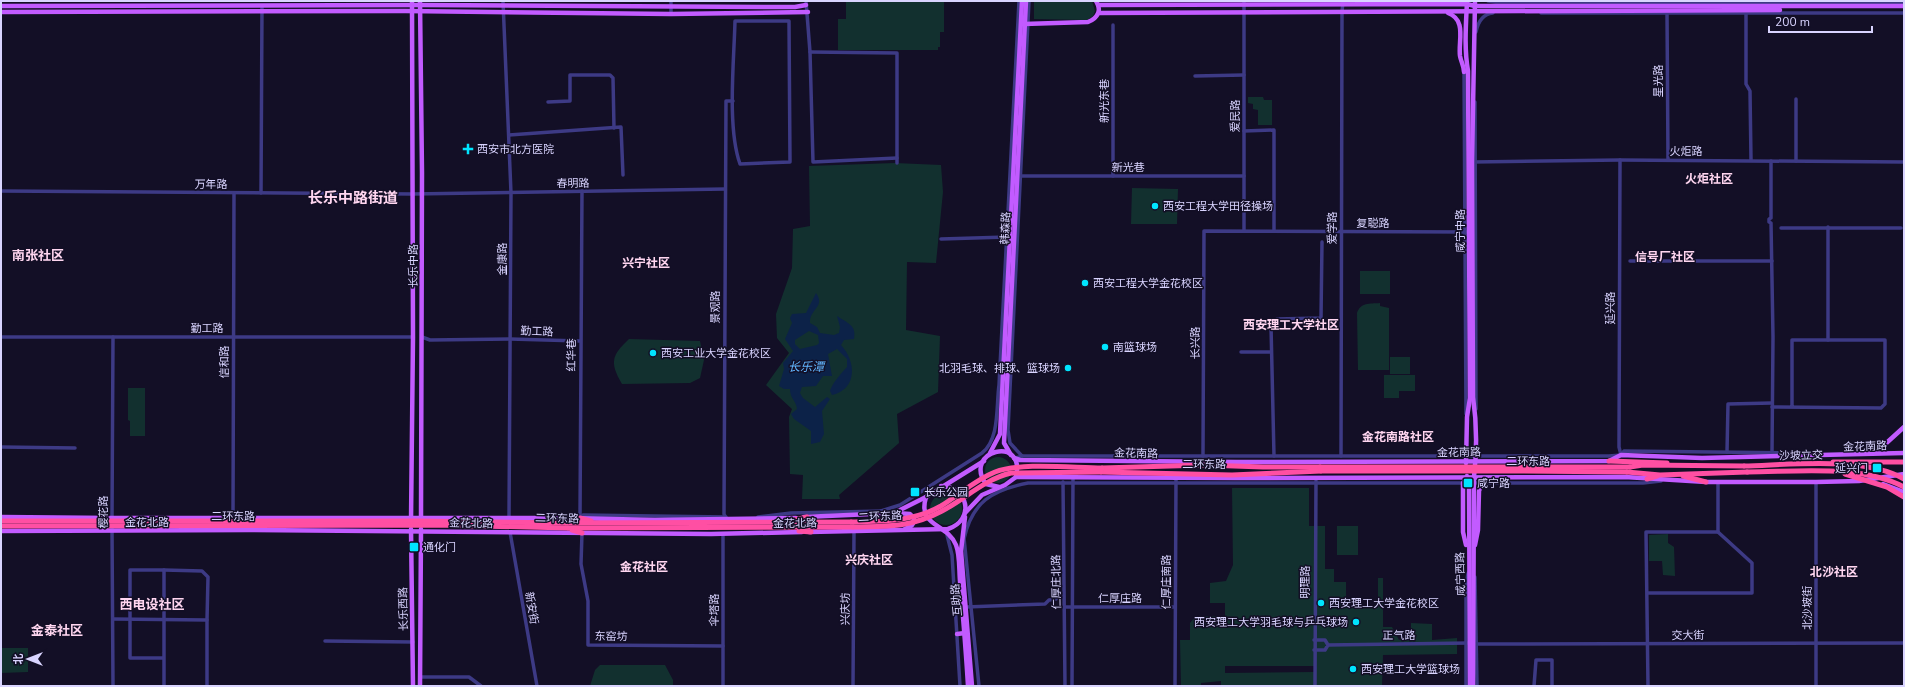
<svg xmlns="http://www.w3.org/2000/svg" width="1905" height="687" viewBox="0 0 1905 687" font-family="'Nunito Sans','Noto Sans SC',sans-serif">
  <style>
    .green { fill: #12302f }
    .water { fill: #0c2248; fill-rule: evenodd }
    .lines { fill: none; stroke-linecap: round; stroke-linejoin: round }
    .minor { stroke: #3d3a85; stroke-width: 3.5 }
    .major { stroke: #c25bff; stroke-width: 4.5 }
    .highway { stroke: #ff4fa3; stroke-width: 5 }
    .highway-bridge { stroke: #ff4fa3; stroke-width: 5 }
    .poi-dot { fill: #00e5ff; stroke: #130f26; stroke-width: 1.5 }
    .labels { text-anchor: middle; stroke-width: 3; stroke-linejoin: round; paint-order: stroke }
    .street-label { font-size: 11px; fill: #d9d4ff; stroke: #130f26 }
    .poi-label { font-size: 11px; fill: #d9d4ff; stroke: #130f26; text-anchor: start }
    .neighbourhood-label { font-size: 12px; font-weight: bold; fill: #ffd6f0; stroke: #130f26 }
    .water-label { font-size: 12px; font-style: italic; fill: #62b6ff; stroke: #130f26 }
    .quarter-label { font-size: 13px; font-weight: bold; fill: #ffd6f0; stroke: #130f26 }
    .district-label { font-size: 15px; font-weight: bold; fill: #ffd6f0; stroke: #130f26 }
  </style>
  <rect width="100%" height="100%" fill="#130f26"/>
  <g class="green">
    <path d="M846,1H944V32H940V47H938V50H838V19H846Z"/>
    <path d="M1034,1H1092L1095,11L1093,16L1087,20L1034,19Z"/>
    <path d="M1248,97H1263L1264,100H1272V125H1258V110L1253,109V104L1248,103Z"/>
    <path d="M895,163L941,165L943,192L936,263L907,262L906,330L940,336L938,392L897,414L899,443L839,495L840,499H802L803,475L790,474L789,417L792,409L766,385L789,353L777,338L776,314L792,268L793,229L810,226L809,166Z"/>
    <path d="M1132,188L1178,189L1177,224H1131Z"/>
    <rect x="1360" y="271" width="30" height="23"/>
    <path d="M1380,303V306L1389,308V370H1358L1357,313C1361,302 1369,304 1380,303Z"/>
    <path d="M629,339L700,341L704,360L700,378L690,383L622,384C609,362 612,355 629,339Z"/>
    <rect x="1390" y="357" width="20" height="17"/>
    <path d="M1384,375H1415V391H1399V398H1384Z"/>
    <path d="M128,388H145V436H130V421L128,420Z"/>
    <circle cx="998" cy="470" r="13"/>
    <path d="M1232,488H1309V526H1325V569H1334V582H1346V608H1378V578H1383V627H1392L1399,640L1411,633V623L1432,624V640L1457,638V654L1383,655L1382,686H1315L1314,666H1225V673L1314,672L1315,686H1221V681L1201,683V686H1181L1180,640H1190V623L1196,616H1225V603H1210V583L1226,581L1233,565Z"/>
    <circle cx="946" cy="509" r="16"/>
    <path d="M1358,526V555H1337V526Z"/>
    <path d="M1668,534V543L1674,547L1675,576L1663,575L1662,561H1649V535Z"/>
    <path d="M1,648H28V672L1,673Z"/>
    <path d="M600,665H665L673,680V686H590L595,670Z"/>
  </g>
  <path class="water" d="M816,293C826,307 809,309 810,323L817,327L820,333L834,335L839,333L840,327L837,316C847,323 857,325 854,339L844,340L841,345C856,361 858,389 832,395L830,391C831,385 842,372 847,367V359L837,349L828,354L832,376H823L816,386L802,387L800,393L803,398L815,407L827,397L830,399L822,411L824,434L820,442L811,444V431L794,419L791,414L797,409C796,400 790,399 790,389H784L779,386L784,369L783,363L793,351L785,339L792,323L790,318L792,314L806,313ZM809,331L818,335L819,343L817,345L800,349L795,344V340Z"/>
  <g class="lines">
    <g class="minor">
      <path d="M503,1L511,193L509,518"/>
      <path d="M671,1V14"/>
      <path d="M806,1L810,52L813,162L897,158"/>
      <path d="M1244,1V231"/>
      <path d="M1488,1L1496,2L1904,3"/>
      <path d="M1746,11V84L1750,91L1751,160"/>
      <path d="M1667,12L1668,160"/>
      <path d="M1541,13H1904"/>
      <path d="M735,21H789L790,162L740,164C727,127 734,62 735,21Z"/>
      <path d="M1113,25V176"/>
      <path d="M1476,32C1478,22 1482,14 1493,13"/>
      <path d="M810,52L897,53V163"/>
      <path d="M1464,70L1466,414"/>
      <path d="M1195,76L1244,75"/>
      <path d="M1796,99V161"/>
      <path d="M548,102L570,101V75H610L613,78L614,128"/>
      <path d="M1475,102L1476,409"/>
      <path d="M1244,131L1274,130V231"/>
      <path d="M509,135L621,127L623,175"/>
      <path d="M1620,160L1619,447L1621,455"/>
      <path d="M1771,161V218L1769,219V222L1771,223L1773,337L1772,452"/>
      <path d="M1473,162L1620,160L1904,162"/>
      <path d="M1019,176H1244"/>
      <path d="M1,191L412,194L725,189"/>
      <path d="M261,193L262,6"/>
      <path d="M1828,227V340"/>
      <path d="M1781,228H1901"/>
      <path d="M941,239L1007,237"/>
      <path d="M1630,261H1772"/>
      <path d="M1,337H413"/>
      <path d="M422,337L430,340L510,339L580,341"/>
      <path d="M1241,352H1271"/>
      <path d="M1772,407L1881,408L1885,404V340H1792V407"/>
      <path d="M1,447L75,448"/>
      <path d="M1727,452L1728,404L1772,403"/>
      <path d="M1022,456L1010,443L1008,430L1029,1"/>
      <path d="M1203,456L1204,231L1469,232"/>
      <path d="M1274,456L1271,326L1277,319L1321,318L1322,242"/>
      <path d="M1341,456L1342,12L1343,1"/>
      <path d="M1015,458L1023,456H1609L1621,455L1624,451L1801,453L1806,455"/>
      <path d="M1063,482L1065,686"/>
      <path d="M881,511L900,505L982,453C1000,439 996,406 999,385L1019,1"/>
      <path d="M758,517L791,513L884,511"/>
      <path d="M580,518L582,191"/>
      <path d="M580,518L583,515L726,517"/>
      <path d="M233,519L234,193"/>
      <path d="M112,520L113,337"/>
      <path d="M727,520L724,514L726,101H733"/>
      <path d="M112,528L113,686"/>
      <path d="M510,532L537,686"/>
      <path d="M582,533L581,564L588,601V645L723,646"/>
      <path d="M947,535L952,555L960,686"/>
      <path d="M964,538L979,686"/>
      <path d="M964,539C972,502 992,490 1028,483H1643L1661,481"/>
      <path d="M164,570L202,571L208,577L207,620"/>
      <path d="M1475,577L1477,686"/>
      <path d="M1648,593H1752V563L1718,532"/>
      <path d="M966,607L1045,604L1049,600L1056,599L1058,590"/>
      <path d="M1065,607H1175"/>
      <path d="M113,619L207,620V686"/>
      <path d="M1314,640H1325L1328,645L1325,650H1314"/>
      <path d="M325,641L413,642"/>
      <path d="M1473,644L1904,643"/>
      <path d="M1328,645L1469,643"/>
      <path d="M420,677H469L481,686"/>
      <path d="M164,686C164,647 164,609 164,570H130V658H164"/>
      <path d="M723,686V534"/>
      <path d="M853,686L854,532"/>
      <path d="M1072,686L1073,477"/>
      <path d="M1175,686L1176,478"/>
      <path d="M1315,686L1316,481"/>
      <path d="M1466,686V588L1468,573"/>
      <path d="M1534,686L1536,660H1552V686"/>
      <path d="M1648,686L1646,532H1718V482"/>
      <path d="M1816,686V482"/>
    </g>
    <g class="major">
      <path d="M420,1L422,173L421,519"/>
      <path d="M1098,5L1467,4L1475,6H1904"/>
      <path d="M1,6L420,5L776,7H795L806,5"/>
      <path d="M1,12L405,11L671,14L808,12"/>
      <path d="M1099,13L1780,10"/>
      <path d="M1448,13C1467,20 1458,41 1460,56C1461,62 1464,66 1464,72"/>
      <path d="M1024,24L1088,22C1098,18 1102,10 1096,1"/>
      <path d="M990,453L1000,434L1022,1"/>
      <path d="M1867,453L1882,447L1904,427"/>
      <path d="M1011,455L1004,443L1026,1"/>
      <path d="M1014,458L1020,460L1237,462L1609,461L1621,455L1702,458L1904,453"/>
      <path d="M1466,463L1467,417L1470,398L1468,71C1464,48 1466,24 1467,1"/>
      <path d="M1467,476L1469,483L1470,686"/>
      <path d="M1016,477L1235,478L1625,477L1706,482H1816L1859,481L1904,474"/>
      <path d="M1883,484L1904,492"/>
      <path d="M926,497C917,527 947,523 956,545C960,555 959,570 960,581C963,616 966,651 968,686"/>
      <path d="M896,513L910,514L914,518C914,525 911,527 905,529"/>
      <path d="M965,513L982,495L1005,485L1016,477C1026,434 962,451 986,484L999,487"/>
      <path d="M1,517L112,518H568L655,520L796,518"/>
      <path d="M804,517L894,513L926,497L984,461"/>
      <path d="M965,517L961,551L972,686"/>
      <path d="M411,521L413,337L412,1"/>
      <path d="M411,529L413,686"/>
      <path d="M1,531L250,530L711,534L802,532"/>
      <path d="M809,532L948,529C975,520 969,487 941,486"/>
      <path d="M1466,545L1463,532V483L1467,477"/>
      <path d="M1475,545L1478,530L1479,491L1481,486L1485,483"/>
      <path d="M957,634L965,633"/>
      <path d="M420,686L421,529"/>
      <path d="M1473,686L1474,477C1477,450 1477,424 1473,397L1472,162L1475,1"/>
    </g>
    <g class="highway">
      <path d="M1609,461L1667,463"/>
      <path d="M1833,462H1904"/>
      <path d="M1630,467L1643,465L1744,466"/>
      <path d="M1102,468L1205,465L1263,467H1320"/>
      <path d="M1101,472L1232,475L1321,471"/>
      <path d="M1627,472L1660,475L1747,472"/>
      <path d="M1683,476L1706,482"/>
      <path d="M1647,479L1657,476"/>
      <path d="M580,518L591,521"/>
      <path d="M790,521L807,517"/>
      <path d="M566,523L851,522"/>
      <path d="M568,528L853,527"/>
      <path d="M572,530L582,533"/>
      <path d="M799,531L811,532"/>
    </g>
    <g class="highway-bridge">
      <path d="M1744,466C1789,465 1864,456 1904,479"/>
      <path d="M1320,467H1630"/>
      <path d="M1321,471H1520L1627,472"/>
      <path d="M1747,472C1796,472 1860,464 1904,487"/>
      <path d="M1845,474L1887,487L1904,497"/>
      <path d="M1,521H417L566,523"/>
      <path d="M851,522C882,521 913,522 941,506C959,495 975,480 995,472C1020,462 1074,468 1102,468"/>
      <path d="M1,526L438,525L568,528"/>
      <path d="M853,527C887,526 910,528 942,511C965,499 985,479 1011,473L1101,472"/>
    </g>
  </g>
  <g class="poi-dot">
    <path d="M466 143h4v4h4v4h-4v4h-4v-4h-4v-4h4z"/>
    <circle cx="1155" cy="206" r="4"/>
    <circle cx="1085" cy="283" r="4"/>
    <circle cx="1105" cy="347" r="4"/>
    <circle cx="653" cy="353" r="4"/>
    <circle cx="1068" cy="368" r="4"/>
    <rect x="1872" y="463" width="10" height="10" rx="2"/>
    <rect x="1463" y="478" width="10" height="10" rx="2"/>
    <rect x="910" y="487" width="10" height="10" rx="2"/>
    <rect x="409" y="542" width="10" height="10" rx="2"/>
    <circle cx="1321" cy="603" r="4"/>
    <circle cx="1356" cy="622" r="4"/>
    <circle cx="1353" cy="669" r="4"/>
  </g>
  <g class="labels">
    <g class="street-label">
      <text transform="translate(1658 81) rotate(-90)" y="4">星光路</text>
      <text transform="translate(1104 101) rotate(-90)" y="4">新光东巷</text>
      <text transform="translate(1235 116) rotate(-90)" y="4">爱民路</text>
      <text x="1686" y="155">火炬路</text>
      <text x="1128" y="171">新光巷</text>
      <text transform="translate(573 183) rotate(-1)" y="4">春明路</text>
      <text x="211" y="188">万年路</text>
      <text x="1373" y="227">复聪路</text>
      <text transform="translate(1005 228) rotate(-87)" y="4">韩森路</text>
      <text transform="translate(1332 228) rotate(-90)" y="4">爱学路</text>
      <text transform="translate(1460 231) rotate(-90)" y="4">咸宁中路</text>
      <text transform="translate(502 259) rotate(-90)" y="4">金康路</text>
      <text transform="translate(413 266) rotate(-90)" y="4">长乐中路</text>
      <text transform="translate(715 307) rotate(-90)" y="4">景观路</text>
      <text transform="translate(1610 308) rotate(-90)" y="4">延兴路</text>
      <text x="207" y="332">勤工路</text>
      <text transform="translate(537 331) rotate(2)" y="4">勤工路</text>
      <text transform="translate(1195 343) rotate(-90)" y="4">长兴路</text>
      <text transform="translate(571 355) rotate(-90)" y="4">红华巷</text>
      <text transform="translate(224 362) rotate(-90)" y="4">信和路</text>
      <text transform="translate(1865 446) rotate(-2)" y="4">金花南路</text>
      <text transform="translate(1459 452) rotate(-1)" y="4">金花南路</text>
      <text transform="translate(1136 453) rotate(1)" y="4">金花南路</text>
      <text transform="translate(1801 455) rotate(-1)" y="4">沙坡立交</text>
      <text x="1528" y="465">二环东路</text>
      <text x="1204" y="468">二环东路</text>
      <text transform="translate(103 512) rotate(-90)" y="4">樱花路</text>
      <text x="233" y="520">二环东路</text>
      <text transform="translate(880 516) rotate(-3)" y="4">二环东路</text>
      <text transform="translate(557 518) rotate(1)" y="4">二环东路</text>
      <text x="147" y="526">金花北路</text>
      <text transform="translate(471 523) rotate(1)" y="4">金花北路</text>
      <text transform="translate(795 523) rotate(-1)" y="4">金花北路</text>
      <text transform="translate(1460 574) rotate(-91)" y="4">咸宁西路</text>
      <text transform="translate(1056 582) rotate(-91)" y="4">仁厚庄北路</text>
      <text transform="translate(1166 582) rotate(-90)" y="4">仁厚庄南路</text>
      <text transform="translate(1305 582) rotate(-90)" y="4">明理路</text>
      <text x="1120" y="602">仁厚庄路</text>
      <text transform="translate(956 600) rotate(-95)" y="4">互助路</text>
      <text transform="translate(532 608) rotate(80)" y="4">新安街</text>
      <text transform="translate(1807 608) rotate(-90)" y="4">北沙坡街</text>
      <text transform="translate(403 609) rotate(-91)" y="4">长乐西路</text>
      <text transform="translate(845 609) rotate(-90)" y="4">兴庆坊</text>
      <text transform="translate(714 610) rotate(-90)" y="4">伞塔路</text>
      <text x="1399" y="639">正气路</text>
      <text transform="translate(1688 635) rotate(-1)" y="4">交大街</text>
      <text transform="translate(611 636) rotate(1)" y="4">东窑坊</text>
    </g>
    <g class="poi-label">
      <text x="477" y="153">西安市北方医院</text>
      <text x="1163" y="210">西安工程大学田径操场</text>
      <text x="1093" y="287">西安工程大学金花校区</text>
      <text x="1113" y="351">南篮球场</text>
      <text x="661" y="357">西安工业大学金花校区</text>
      <text x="1060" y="372" text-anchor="end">北羽毛球、排球、篮球场</text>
      <text x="1868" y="472" text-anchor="end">延兴门</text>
      <text x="1477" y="487">咸宁路</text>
      <text x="924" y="496">长乐公园</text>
      <text x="423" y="551">通化门</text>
      <text x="1329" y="607">西安理工大学金花校区</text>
      <text x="1348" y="626" text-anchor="end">西安理工大学羽毛球与乒乓球场</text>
      <text x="1361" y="673">西安理工大学篮球场</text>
    </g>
    <g class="neighbourhood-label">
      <text x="1709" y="183">火炬社区</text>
      <text x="1665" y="261">信号厂社区</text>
      <text x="646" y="267">兴宁社区</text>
      <text x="1291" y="329">西安理工大学社区</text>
      <text x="1398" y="441">金花南路社区</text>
      <text x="869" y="564">兴庆社区</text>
      <text x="644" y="571">金花社区</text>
      <text x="1834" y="576">北沙社区</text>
    </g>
    <g class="water-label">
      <text x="806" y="371">长乐潭</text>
    </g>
    <g class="quarter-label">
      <text x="38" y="260">南张社区</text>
      <text x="152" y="609">西电设社区</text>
      <text x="57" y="635">金泰社区</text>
    </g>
    <g class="district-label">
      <text x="353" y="203">长乐中路街道</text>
    </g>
  </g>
  <rect width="1905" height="687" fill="none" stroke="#d9d4ff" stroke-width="4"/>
  <g transform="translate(28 659) rotate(270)" stroke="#130f26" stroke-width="3" paint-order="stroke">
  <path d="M0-3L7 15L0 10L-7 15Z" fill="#d9d4ff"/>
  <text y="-6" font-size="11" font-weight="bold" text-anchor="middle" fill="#d9d4ff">北</text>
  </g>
  <path d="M1769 26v6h103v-6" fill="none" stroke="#d9d4ff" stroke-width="2"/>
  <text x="1775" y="26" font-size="12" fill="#d9d4ff" stroke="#130f26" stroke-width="3" paint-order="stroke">200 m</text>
</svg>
